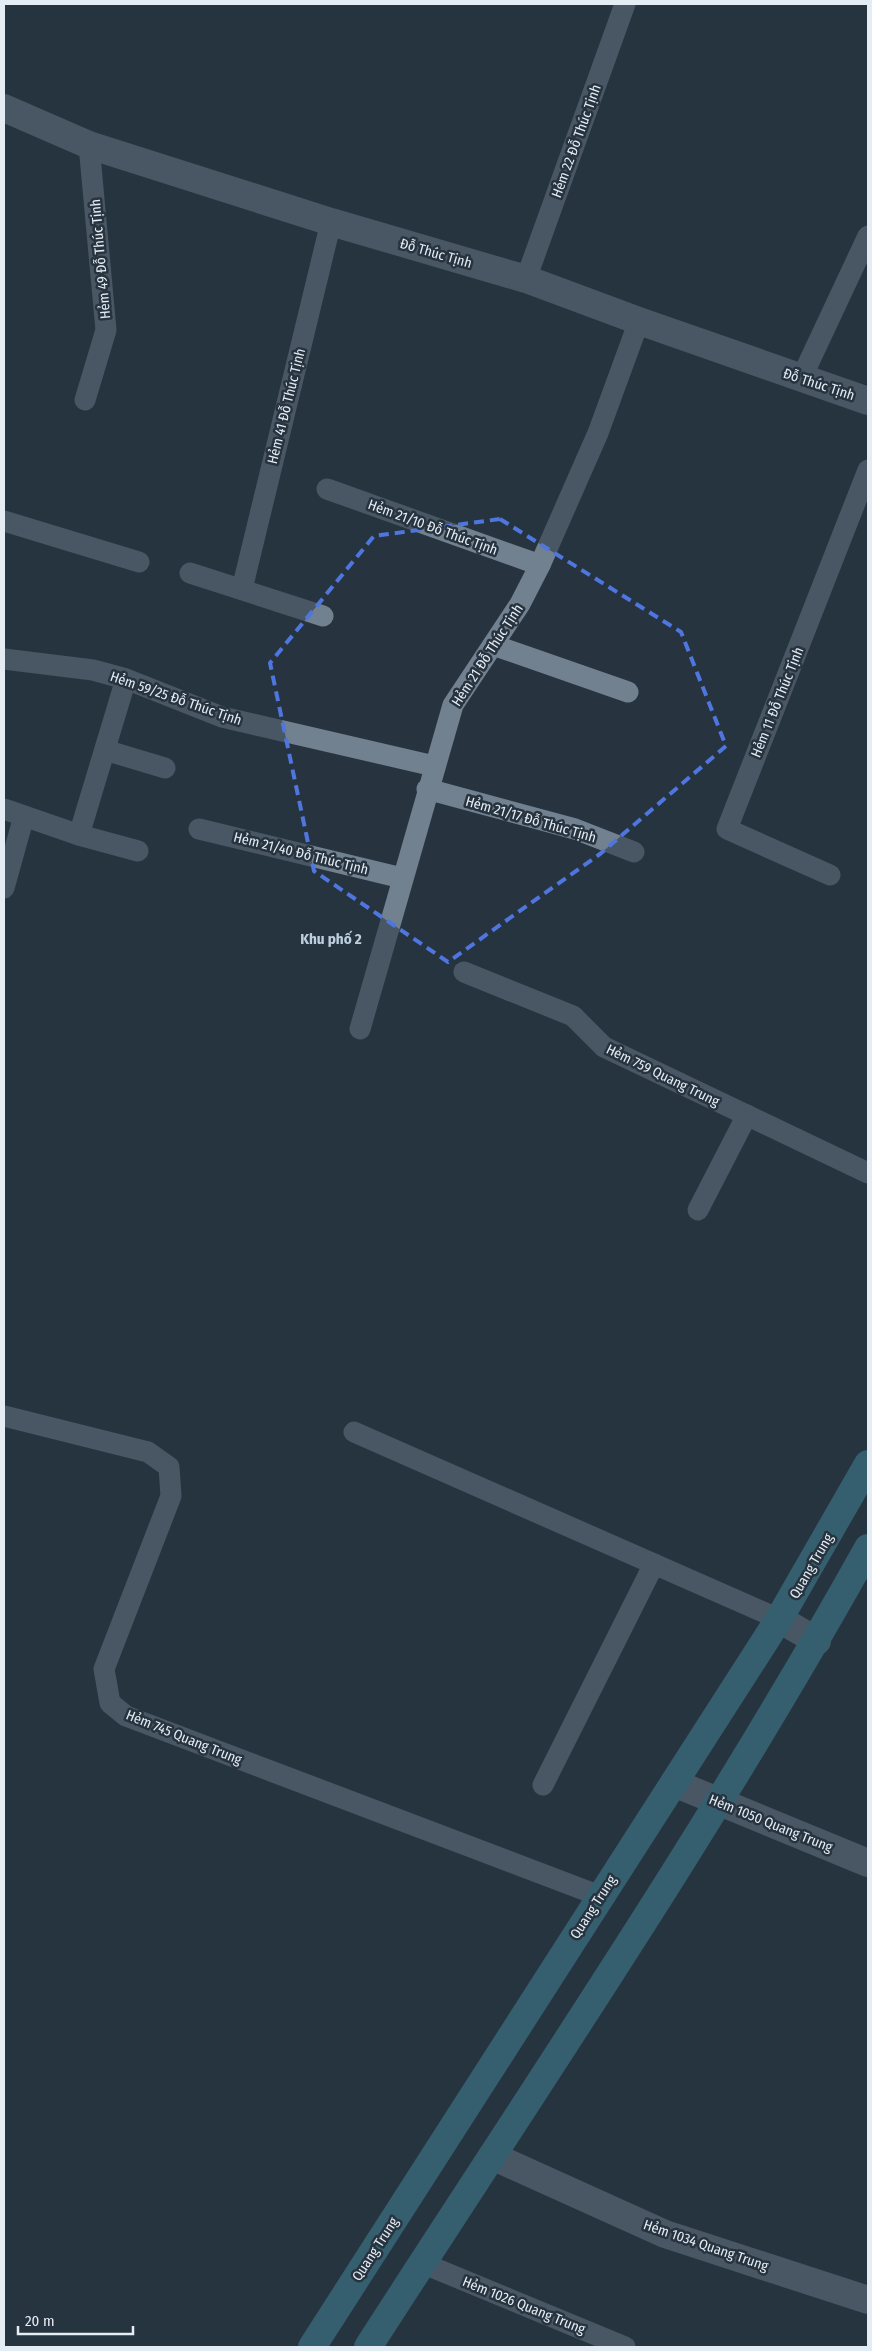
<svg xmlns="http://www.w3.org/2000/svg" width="872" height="2351" viewBox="0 0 872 2351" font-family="'Fira Sans Condensed',sans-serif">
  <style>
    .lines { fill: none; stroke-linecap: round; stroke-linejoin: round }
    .lane { stroke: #72818f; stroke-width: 21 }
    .street { stroke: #72818f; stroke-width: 28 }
    .primary { stroke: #4893a6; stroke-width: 28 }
    .marked { fill: none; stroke: #4f76df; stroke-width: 4; stroke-dasharray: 10 6; stroke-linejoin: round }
    .labels { text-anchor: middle; stroke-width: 5; stroke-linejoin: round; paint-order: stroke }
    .street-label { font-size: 14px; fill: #e4ecf4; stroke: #273440 }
    .neighbourhood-label { font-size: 15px; font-weight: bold; fill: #bdcedd; stroke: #273440 }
  </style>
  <rect width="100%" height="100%" fill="#273440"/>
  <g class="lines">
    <g class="lane">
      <path d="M526,279L625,4"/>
      <path d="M801,379L868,236"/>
      <path d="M85,400L106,330L89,145"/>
      <path d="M327,489L540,565"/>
      <path d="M4,521L139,562"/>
      <path d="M190,573L323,616"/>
      <path d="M242,589L331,222"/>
      <path d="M493,645L628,692"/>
      <path d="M4,659L93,670L126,679L222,717L434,766"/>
      <path d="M105,750L165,768"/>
      <path d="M427,789L575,829L634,852"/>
      <path d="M4,809L79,835L138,851"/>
      <path d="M199,829L402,878"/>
      <path d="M79,835L126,679"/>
      <path d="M830,875L727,829L868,470"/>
      <path d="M4,888L24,816"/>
      <path d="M464,972L573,1016L604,1047L868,1173"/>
      <path d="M360,1029L453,705L520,604L540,565L598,433L639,321"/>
      <path d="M698,1210L747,1115"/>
      <path d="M4,1416L148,1452L169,1467L171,1496L104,1669L110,1703L126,1716L600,1896"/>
      <path d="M354,1432L779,1619"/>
      <path d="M543,1785L654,1564"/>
      <path d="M422,2263L625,2347"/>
    </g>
    <g class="street">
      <path d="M4,108L89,145L331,222L526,279L639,321L868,401"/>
      <path d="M779,1619L817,1641"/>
      <path d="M674,1783L868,1863"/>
      <path d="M492,2156L665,2234L868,2300"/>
    </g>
    <g class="primary">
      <path d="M312,2347L779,1619L868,1464"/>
      <path d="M368,2347C538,2083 715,1823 868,1548"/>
    </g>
  </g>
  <path d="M0 0H872V2351H0ZM500,519L681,632L726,746L600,854L448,962L314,871L270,663L374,536Z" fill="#273440" fill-opacity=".55" fill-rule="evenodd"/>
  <path class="marked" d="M500,519L681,632L726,746L600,854L448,962L314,871L270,663L374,536Z"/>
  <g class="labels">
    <g class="street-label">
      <text transform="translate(576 141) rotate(-70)" y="5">Hẻm 22 Đỗ Thúc Tịnh</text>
      <text transform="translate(436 253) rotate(16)" y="5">Đỗ Thúc Tịnh</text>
      <text transform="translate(100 259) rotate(-95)" y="5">Hẻm 49 Đỗ Thúc Tịnh</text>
      <text transform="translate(819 384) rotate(18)" y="5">Đỗ Thúc Tịnh</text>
      <text transform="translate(286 406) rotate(-76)" y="5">Hẻm 41 Đỗ Thúc Tịnh</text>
      <text transform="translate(433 527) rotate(20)" y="5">Hẻm 21/10 Đỗ Thúc Tịnh</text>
      <text transform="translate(487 655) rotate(-57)" y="5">Hẻm 21 Đỗ Thúc Tịnh</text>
      <text transform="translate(176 698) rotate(19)" y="5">Hẻm 59/25 Đỗ Thúc Tịnh</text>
      <text transform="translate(777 702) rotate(-68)" y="5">Hẻm 11 Đỗ Thúc Tịnh</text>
      <text transform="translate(531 819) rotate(16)" y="5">Hẻm 21/17 Đỗ Thúc Tịnh</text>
      <text transform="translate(301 853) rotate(14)" y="5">Hẻm 21/40 Đỗ Thúc Tịnh</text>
      <text transform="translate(663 1075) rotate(26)" y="5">Hẻm 759 Quang Trung</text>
      <text transform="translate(811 1566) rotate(-60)" y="5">Quang Trung</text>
      <text transform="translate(184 1737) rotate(22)" y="5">Hẻm 745 Quang Trung</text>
      <text transform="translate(771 1823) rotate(22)" y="5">Hẻm 1050 Quang Trung</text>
      <text transform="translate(593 1907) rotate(-57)" y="5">Quang Trung</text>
      <text transform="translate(706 2245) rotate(19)" y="5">Hẻm 1034 Quang Trung</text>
      <text transform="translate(375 2249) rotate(-57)" y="5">Quang Trung</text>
      <text transform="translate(524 2305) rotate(22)" y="5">Hẻm 1026 Quang Trung</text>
    </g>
    <g class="neighbourhood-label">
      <text x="331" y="944">Khu phố 2</text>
    </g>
  </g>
  <rect width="872" height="2351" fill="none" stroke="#e4ecf4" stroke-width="10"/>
  <path d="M18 2326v8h115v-8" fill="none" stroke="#e4ecf4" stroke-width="2.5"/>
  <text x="25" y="2326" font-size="15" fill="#e4ecf4" stroke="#273440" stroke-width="4" paint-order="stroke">20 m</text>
</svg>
